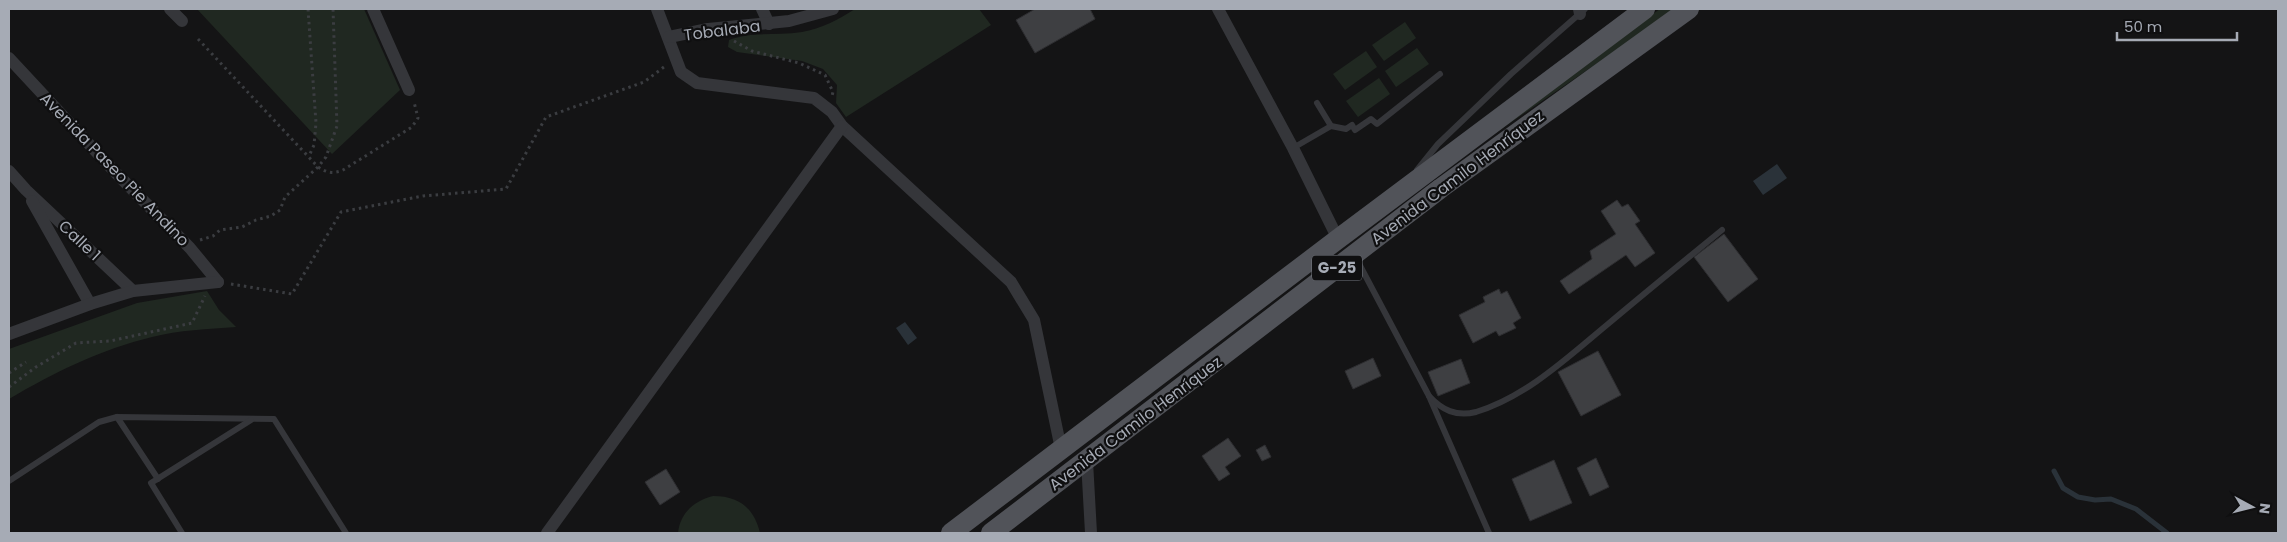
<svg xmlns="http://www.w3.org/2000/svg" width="2287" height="542" viewBox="0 0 2287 542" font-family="Poppins,sans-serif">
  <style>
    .green { fill: #202821 }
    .water { fill: #2a3239 }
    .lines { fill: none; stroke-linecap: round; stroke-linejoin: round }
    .stream { stroke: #2a3239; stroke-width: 5 }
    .building { fill: #3e3f42; stroke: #2e2e31 }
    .path { stroke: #3b3d41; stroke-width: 3; stroke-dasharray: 2.5 4; stroke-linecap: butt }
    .lane { stroke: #35363a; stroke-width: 6 }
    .street { stroke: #35363a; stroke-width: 12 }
    .primary { stroke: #515359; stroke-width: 20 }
    .labels { text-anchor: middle; stroke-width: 4.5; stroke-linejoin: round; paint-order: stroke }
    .shield { fill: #0f0f10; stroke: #797c84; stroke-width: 1 }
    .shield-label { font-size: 15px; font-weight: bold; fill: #a6abb5 }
    .street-label { font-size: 16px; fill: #a6abb5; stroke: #0f0f10 }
  </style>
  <rect width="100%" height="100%" fill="#141415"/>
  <g class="green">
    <path d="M197,9H364L400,90L332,154Z"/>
    <path d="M855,9H979L991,25L846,117L836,103L837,85L823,69L802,61L737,52L728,47L729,40C752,31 777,36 802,32C821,29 839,19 855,9Z"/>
    <path d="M1660,9H1676L1497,132L1572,70Z"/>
    <path d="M1405,22L1416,38L1384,61L1372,45Z"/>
    <path d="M1417,48L1429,64L1396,87L1385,71Z"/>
    <path d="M1366,51L1377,67L1345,90L1333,74Z"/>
    <path d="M1379,78L1390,94L1358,117L1346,101Z"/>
    <path d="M207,291L219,310L236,327C208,329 179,330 152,337C102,349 53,373 9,399V349L137,303Z"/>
    <path d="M713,496C739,496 754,508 760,533H678C680,513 694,501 713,496Z"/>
  </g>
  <g class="water">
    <path d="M1777,164L1787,178L1763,195L1753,181Z"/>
    <path d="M905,322L917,338L908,345L896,328Z"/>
  </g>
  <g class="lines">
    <path class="stream" d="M2054,471L2063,488L2078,497L2095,500L2111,499L2136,509L2167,533"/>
  </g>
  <g class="building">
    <path d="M1035,9H1090L1095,19L1035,53L1016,20Z"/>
    <path d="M1617,200L1622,207L1628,204L1640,221L1635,224L1655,253L1635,267L1626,255L1569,294L1560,281L1592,259L1590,251L1616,234L1601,211Z"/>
    <path d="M1724,234L1758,279L1728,302L1694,257Z"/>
    <path d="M1499,289L1501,294L1507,291L1521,318L1513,323L1516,328L1499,336L1496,331L1473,343L1459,315L1485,302L1483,297Z"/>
    <path d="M1598,351L1621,395L1581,416L1558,372Z"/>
    <path d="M1373,358L1381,376L1353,389L1345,371Z"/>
    <path d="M1461,359L1470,383L1438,396L1428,372Z"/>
    <path d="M1228,438L1241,456L1225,467L1230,474L1219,481L1202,456Z"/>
    <path d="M1265,445L1271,457L1262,461L1256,450Z"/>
    <path d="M1596,458L1609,487L1590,496L1577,468Z"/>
    <path d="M1554,460L1572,503L1530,521L1512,479Z"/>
    <path d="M666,469L680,492L660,505L645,482Z"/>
  </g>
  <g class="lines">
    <g class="path">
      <path d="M308,9L316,123L314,145L309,156"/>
      <path d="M198,39L318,167C327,173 334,174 343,170L412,127L418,118L414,102"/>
      <path d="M734,41L752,51L799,63L825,75L833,92L832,96"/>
      <path d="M200,240L213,236L220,230L242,227L256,220L271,216L280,210L285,197L318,167L326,157L337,126L333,9"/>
      <path d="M231,284L292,294L341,212L423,196L506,189L546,117L644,82L664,67"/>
      <path d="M9,373L26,362"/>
      <path d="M9,387L36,367L76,343L110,341L192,323L205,296"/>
    </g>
    <g class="lane">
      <path d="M1317,103L1331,126"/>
      <path d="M1293,148L1331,126L1346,129L1352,125L1355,130L1371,119L1377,124L1440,74"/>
      <path d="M1417,170L1438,144L1511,74L1585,9"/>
      <path d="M1356,258L1429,396L1489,533"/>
      <path d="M1429,396C1442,410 1456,417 1476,412C1526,397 1568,357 1608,324C1646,292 1684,261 1722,230"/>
      <path d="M117,417L158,479"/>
      <path d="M9,481L99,422L117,417L274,419L346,533"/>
      <path d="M182,533L151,483L251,420"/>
    </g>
    <g class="street">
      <path d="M170,9L182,21"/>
      <path d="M373,9L409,90"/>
      <path d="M657,9L681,72L697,83L814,98L832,112L842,126L1011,282L1034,320L1061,449"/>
      <path d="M762,9L769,24"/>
      <path d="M1218,9L1293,148L1338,239"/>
      <path d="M1579,9L1580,14"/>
      <path d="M669,37L708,29L789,21L833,9"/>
      <path d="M9,58L115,172L190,248L218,282"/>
      <path d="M9,171L26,190L133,291"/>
      <path d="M32,201L90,304"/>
      <path d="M9,334L90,304L133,291L218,282"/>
      <path d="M1087,461L1091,533"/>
      <path d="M547,533L842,126"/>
    </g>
    <g class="primary">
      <path d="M951,533L1338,239L1645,9"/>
      <path d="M991,533L1441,188L1689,9"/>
    </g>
  </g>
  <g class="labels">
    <rect class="shield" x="1312" y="255.5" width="50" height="25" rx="4"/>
    <g class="shield-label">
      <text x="1337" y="273">G-25</text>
    </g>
    <g class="street-label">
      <text transform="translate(722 30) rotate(-7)" y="6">Tobalaba</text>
      <text transform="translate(115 169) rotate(46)" y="6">Avenida Paseo Pie Andino</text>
      <text transform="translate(1457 177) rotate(-37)" y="6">Avenida Camilo Henríquez</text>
      <text transform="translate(80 240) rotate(43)" y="6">Calle 1</text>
      <text transform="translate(1135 423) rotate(-37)" y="6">Avenida Camilo Henríquez</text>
    </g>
  </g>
  <rect width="2287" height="542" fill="none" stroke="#a6abb5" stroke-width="20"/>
  <g transform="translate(2252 507) rotate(97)" stroke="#0f0f10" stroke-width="4" paint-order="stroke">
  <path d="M0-4L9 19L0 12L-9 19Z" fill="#a6abb5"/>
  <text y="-8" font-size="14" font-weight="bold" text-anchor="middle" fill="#a6abb5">N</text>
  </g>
  <path d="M2117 32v8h120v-8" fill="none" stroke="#a6abb5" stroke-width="2.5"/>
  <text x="2124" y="32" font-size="15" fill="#a6abb5" stroke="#0f0f10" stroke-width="4" paint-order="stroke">50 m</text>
</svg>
